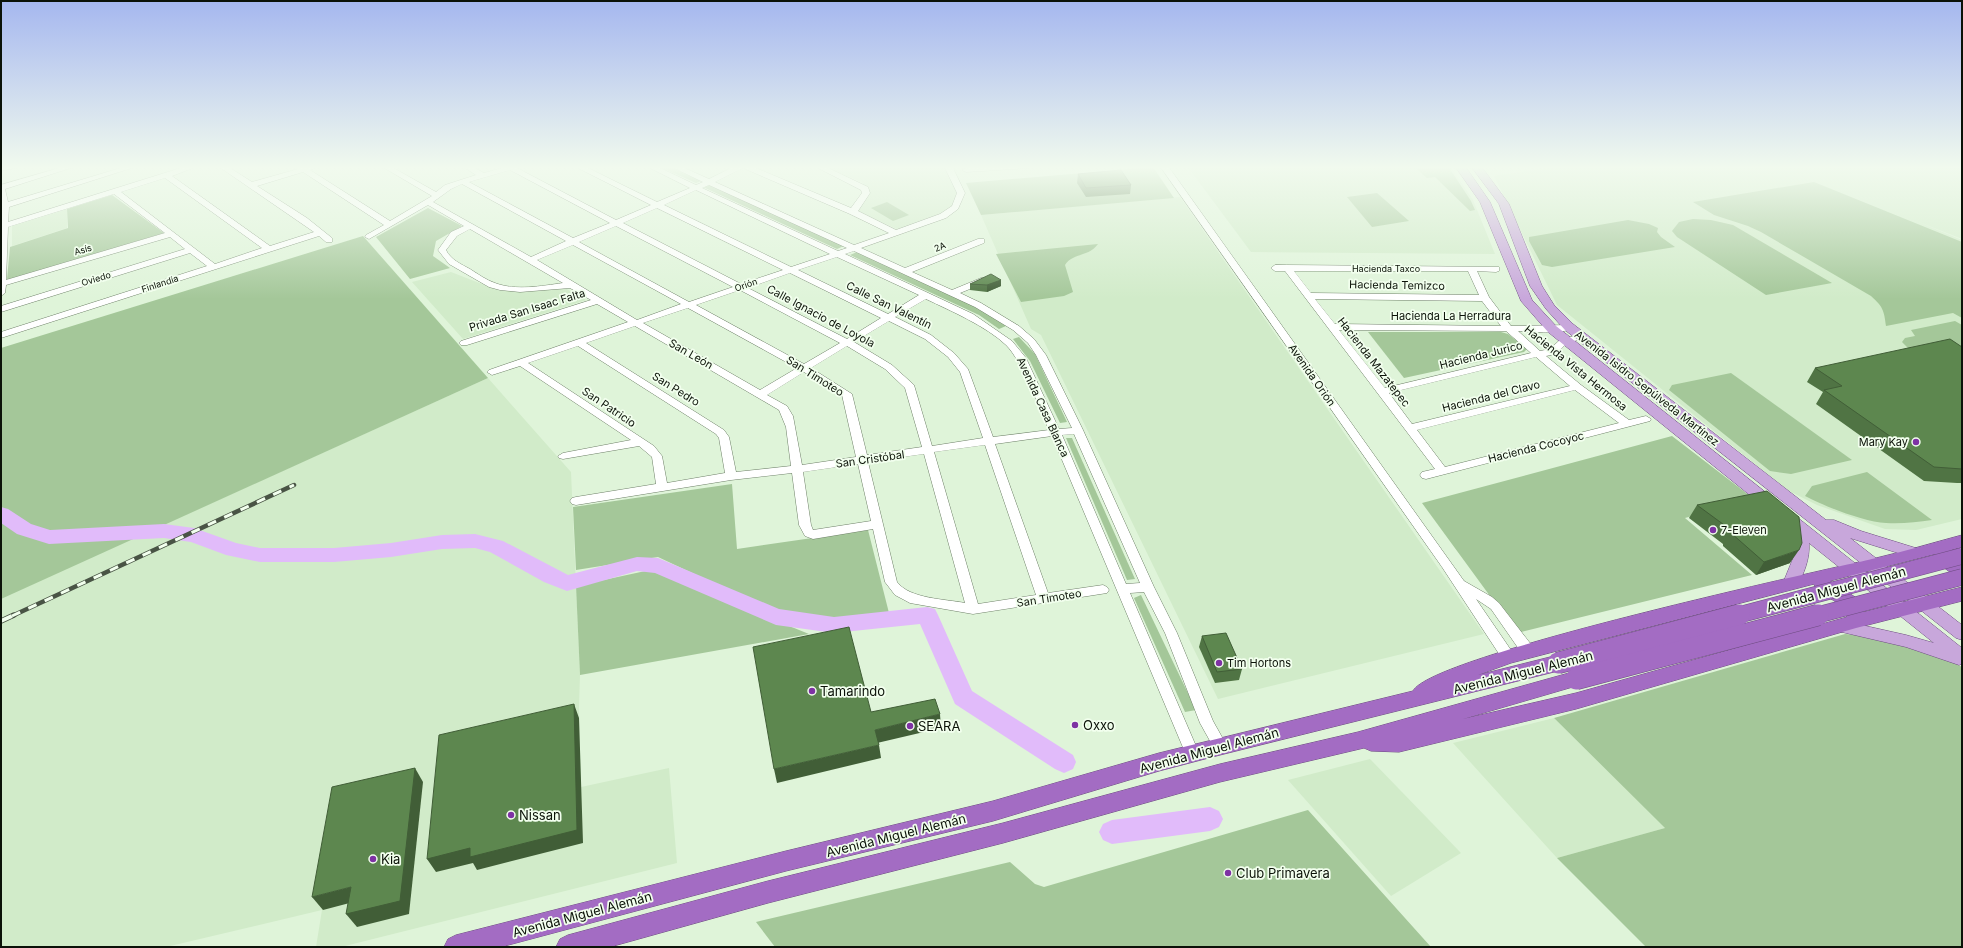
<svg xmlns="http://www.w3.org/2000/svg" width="1963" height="948" viewBox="0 0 1963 948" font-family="Inter,sans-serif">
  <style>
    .built { fill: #d1ebc9 }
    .green { fill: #a4c799 }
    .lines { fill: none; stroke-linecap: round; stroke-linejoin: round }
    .river { fill: #e1bbfa; fill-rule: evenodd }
    .minor-casing { stroke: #6e8068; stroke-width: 1 }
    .major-casing { stroke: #6e4c82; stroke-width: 1 }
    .highway-casing { stroke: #6e4c82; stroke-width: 1 }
    .minor { fill: #fff; fill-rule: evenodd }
    .major { fill: #c8a7db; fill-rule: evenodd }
    .highway { fill: #a36cc3; fill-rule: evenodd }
    .rail-far1-casing { stroke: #495445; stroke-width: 4.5 }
    .rail-casing { stroke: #495445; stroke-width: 5.5 }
    .rail-far1 { stroke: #f2ffee; stroke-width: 3; stroke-dasharray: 9; stroke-linecap: butt }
    .rail { stroke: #f2ffee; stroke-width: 4; stroke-dasharray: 12; stroke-linecap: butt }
    .highway-bridge-far1-casing { stroke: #6e4c82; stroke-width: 17; stroke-linecap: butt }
    .highway-bridge-casing { stroke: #6e4c82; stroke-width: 22; stroke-linecap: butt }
    .highway-bridge-far1 { stroke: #a36cc3; stroke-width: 16 }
    .highway-bridge { stroke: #a36cc3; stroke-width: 21 }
    .wall { fill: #507444 }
    .shaded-wall { fill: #415e37 }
    .building { fill: #5d874f; stroke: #415e37 }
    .poi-dot { fill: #7e32a4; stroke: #f2ffee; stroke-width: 1.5 }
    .labels { text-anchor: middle; stroke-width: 3.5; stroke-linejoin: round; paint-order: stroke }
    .far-street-label { font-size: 9px; fill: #0b1208; stroke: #f2ffee }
    .street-label { font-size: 11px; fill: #0b1208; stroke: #f2ffee }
    .poi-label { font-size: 11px; fill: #0b1208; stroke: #f2ffee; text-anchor: start }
    .near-street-label { font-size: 13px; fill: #0b1208; stroke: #f2ffee }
    .near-poi-label { font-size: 13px; fill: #0b1208; stroke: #f2ffee; text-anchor: start }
  </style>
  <rect width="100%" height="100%" fill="#dff4d9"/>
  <g class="built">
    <path d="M823,166H946L960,193L950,210L897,229L858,211L870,193L862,182Z"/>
    <path d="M1187,166H1450L1473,200L1495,254L1251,252Z"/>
    <path d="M1562,166H1962V239L1916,221L1962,240V519L1916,530L1885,529L1817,505L1787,490L1557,305L1494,176Z"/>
    <path d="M1180,197L1484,634L1218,699L1041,335L1031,329L981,215Z"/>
    <path d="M67,209V228L12,246V226Z"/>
    <path d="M451,272L500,291L565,288L586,300L463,339L412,282Z"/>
    <path d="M488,378L571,472L580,675L579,707L581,787L669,768L677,863L341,947H316L322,910L166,947H1V598Z"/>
    <path d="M1554,718L1665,828L1557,858L1453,743Z"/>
    <path d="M1370,759L1461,853L1391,896L1288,780Z"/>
  </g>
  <g class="green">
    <path d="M658,166H668L701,181L696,183Z"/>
    <path d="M1413,166H1448L1471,201L1475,210L1470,211L1435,177L1427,178Z"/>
    <path d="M1153,167L1174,198L981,215L966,183Z"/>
    <path d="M1814,182L1962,242V318L1953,313L1886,326C1884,310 1883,307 1871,296L1761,232L1748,226L1714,215L1693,202Z"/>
    <path d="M709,184L844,246L837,249L703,187Z"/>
    <path d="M1377,193L1409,221L1372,227L1347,197Z"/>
    <path d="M112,195L164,233L11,279H7L10,247L68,228L67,209Z"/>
    <path d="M887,202L909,215L893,221L871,208Z"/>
    <path d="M428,208L462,226L436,241L433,256L450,268L410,279L376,237Z"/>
    <path d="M1693,219L1711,220L1733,225L1832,283L1766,295L1677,237L1672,231L1679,222Z"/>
    <path d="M1628,220L1649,224L1658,228L1657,232L1661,237L1675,247L1552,267L1542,265L1529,241V237L1535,236Z"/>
    <path d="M363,236L488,378L1,599V348Z"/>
    <path d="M1098,244C1089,257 1072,253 1065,265L1073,292L1064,296L1021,302L996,254Z"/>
    <path d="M857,252L976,307L1006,326L999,329L979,315L850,255Z"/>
    <path d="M1955,321L1962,325V364L1909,349L1902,342L1905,338L1915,336L1911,330Z"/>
    <path d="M1368,332H1501L1508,334L1527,349L1524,352L1404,378Z"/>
    <path d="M1019,337L1035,354L1067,422L1060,423L1030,361L1013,339Z"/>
    <path d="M1731,373L1852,460L1791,474L1770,471L1669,390L1672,385Z"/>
    <path d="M1672,436L1754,499L1685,518L1752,575L1517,633L1422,503Z"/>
    <path d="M1066,438H1072L1135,579L1127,580Z"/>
    <path d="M1867,472L1932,520C1917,522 1902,524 1886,523C1864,522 1824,506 1805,496L1812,486Z"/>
    <path d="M732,484L737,549L868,530L889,613L841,619L771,610L658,557L576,570L573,507Z"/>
    <path d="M650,570L809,634L580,675L576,586Z"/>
    <path d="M1141,595L1196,710L1185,712L1134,598Z"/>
    <path d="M1845,634L1889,638L1938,654L1962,667V947H1646L1557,858L1665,828L1554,718Z"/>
    <path d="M1308,810L1431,947H775L756,922L1010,862L1035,884L1044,887Z"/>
  </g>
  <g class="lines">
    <g class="river">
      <path d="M1,507L8,509L31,524L50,530L164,524L194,528L236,543L260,548H334L391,543L442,535L475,534L503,541L568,575L637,557L658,558L779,609L834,617L927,607L935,609L938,615L972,691L1073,755L1076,762L1073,769L1064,773L1055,769L955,704L920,624L834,633L776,625L655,573L637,571L567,591L544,582L490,552L475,548L442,549L391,557L334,562H260L226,555L191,542L164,538L49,544L17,534L1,523Z"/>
      <path d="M1210,807L1219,811L1223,819L1219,827L1210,831L1112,844L1103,840L1099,832L1103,824L1112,820Z"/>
    </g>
    <defs>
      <g id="minor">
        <path d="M16,166L15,168L1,171V167Z"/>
        <path d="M66,166H77L5,189L8,202L127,166H138L9,207L8,222L187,166H198L172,176L270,246L314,232L218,166H227L252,182L298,169L295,166H319L310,170L390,221L432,196L381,166H390L436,192L445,185L476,175L462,166H471L484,173L509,166H521L517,168L616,220L651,205L574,166H584L657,202L690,188L646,166H656L696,185L703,182L670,166H680L709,179L735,166H751L851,208L862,193L861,190L814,166H824L868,187L870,193L858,211L896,230L940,214L952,206L957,193L944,166H952L965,193L958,209L946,218L861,248L905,268L978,239H984V243L912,272L952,290L981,278H987V282L960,293L981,303L1019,326L1034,339L1046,355L1083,430L1154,587L1177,633L1213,721L1227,746L1225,750L1220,752L1215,750L1200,723L1165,633L1144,592L1130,593L1199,753L1197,757L1192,759L1187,757L1052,436L995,444L1048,593L1103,585L1107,587L1109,590L1107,593L973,614L910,603L895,595L885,582L873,529L813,539L805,536L799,525L792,473L731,480L576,505L572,504L570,501L572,498L576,497L656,484L652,457L639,446L563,459L559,458L558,456L563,453L631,440L520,366L492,375L487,372L489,370L628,322L597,304L467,345H461L459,343L461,341L591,300L570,288L520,292L500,290L489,287L449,264L438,250L451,232L464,226L428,205L369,239L365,237L366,235L384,225L303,172L257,186L307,218L332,238V242H326L319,236L1,338V332L207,266L190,253L1,312V306L185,249L170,237L6,285L5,293L1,296V185ZM743,168L850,214L889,233L854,245L715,182ZM510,170L610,223L573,238L469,182ZM165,178L262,248L215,264L121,192ZM462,184L566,241L531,257L433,202L451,189ZM709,185L847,248L838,251L702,188ZM696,190L830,254L791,267L664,205ZM114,194L165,233L6,280L8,227ZM657,208L783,270L741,284L623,223ZM616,226L733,287L689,302L579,242ZM470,229L563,283C541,286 516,291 495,283C486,280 478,274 470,269C461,264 451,260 446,250L457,236ZM573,245L681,304L637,320L537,260ZM854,251L975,307L1013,330L1028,343L1036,355L1072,428L1059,429L1026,358L1012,341L973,314L845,254ZM837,257L919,295L888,314L798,270ZM790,273L881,318L847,339L748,288ZM740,290L840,343L804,364L696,305ZM926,299C951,311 986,326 1006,345C1023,362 1039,408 1049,430L993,437L968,369L954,353L931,335L895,317ZM688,308L797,368L760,390L643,323ZM889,321L925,339L948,357L960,372L983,438L932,446L914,385L892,365L854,342ZM635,326L779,410L786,427L791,466L736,472L729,437L724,430L586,343ZM578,346L716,434L719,438L725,473L667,483L662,456L654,446L528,363ZM847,346L885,369L905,388L922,447L867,455L852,394L811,368ZM804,372L842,395L856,457L802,465L793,416L787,406L767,395ZM1074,434L1140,583L1126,584L1062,435ZM985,445L1036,595L978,604L934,452ZM924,454L965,603C945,599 910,599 897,582L868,462ZM858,464L871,521L813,530L811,525L803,472Z"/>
        <path d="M995,166H1033L1029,168L966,172L962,170L966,168Z"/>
        <path d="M1160,166H1168L1464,581L1492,597L1499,603L1533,647L1535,651L1533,655L1528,656L1523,655L1491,609L1476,599L1515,656L1513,660L1508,661L1503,660L1442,567Z"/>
        <path d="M1287,265L1499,267V271L1496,272L1477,271L1489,297L1511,326L1572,325L1574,327C1566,335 1530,332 1518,331L1540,351L1550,349L1562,338L1585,335L1587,337L1585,339L1568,342L1556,354L1546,356L1581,385L1629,420L1646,416L1651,419L1650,421L1627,427L1426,479L1422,478L1420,475L1422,472L1435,469L1285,271H1275L1271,268L1275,265ZM1294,271H1468L1479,295L1311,293ZM1315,299L1482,301L1501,326L1335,324ZM1339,330L1506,331L1531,353L1385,388ZM1536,357L1570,386L1412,424L1389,393ZM1575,390L1619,423L1445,467L1417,430Z"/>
      </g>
      <g id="major">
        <path d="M1455,166H1465L1490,202L1532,300L1556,326L1962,648V664L1959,665L1906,647L1833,630L1831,626L1833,622L1839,620L1906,635L1934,643L1809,543C1810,559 1804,573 1797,587L1791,589L1785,587L1783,583L1794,556L1793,530L1548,332L1521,301L1480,202Z"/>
        <path d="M1471,166H1481L1509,204L1542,286L1554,305L1573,324L1826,520H1834L1861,531L1919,549L1922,553L1919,557L1914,558L1850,538L1962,625V640L1956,638L1565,330L1546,309L1530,286L1499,204Z"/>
      </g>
      <path id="highway" d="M1962,535V547L1951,550L1953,556L1962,562V577C1951,574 1938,566 1935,554L1830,581L1855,597L1864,612L1962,587V601L1856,628L1576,709L1399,752L1371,751L1364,748L1220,782L1003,843L768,903L610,947H556L560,939L568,935L768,881L1003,823L1220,764L1358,732L1576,671L1583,674L1586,679L1583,684L1463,719L1576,693L1847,617C1843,598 1818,598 1814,584L1791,590L1511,663L1478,675L1558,655L1565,658L1568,663L1565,668L1558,671L1220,755L1159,771L993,821L786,871L501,947H444L448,939L456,935L786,851L993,801L1159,753L1413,691C1430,656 1812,573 1872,559C1902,552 1932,543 1962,535Z"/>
    </defs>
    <use href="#minor" class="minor-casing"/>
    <use href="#major" class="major-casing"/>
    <use href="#highway" class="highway-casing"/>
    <use href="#minor" class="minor"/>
    <use href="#major" class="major"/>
    <use href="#highway" class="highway"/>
    <defs>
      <path id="rail-far1" d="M12,616L294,485"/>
      <path id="rail" d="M1,621L14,615"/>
    </defs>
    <use href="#rail-far1" class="rail-far1-casing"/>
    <use href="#rail" class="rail-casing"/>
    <use href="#rail-far1" class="rail-far1"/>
    <use href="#rail" class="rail"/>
    <defs>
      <g id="highway-bridge-far1">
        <path d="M1735,616L1962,556"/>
        <path d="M1814,616L1962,577"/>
      </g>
      <g id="highway-bridge">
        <path d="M1558,663L1739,615"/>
        <path d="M1576,679L1818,615"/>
      </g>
    </defs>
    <use href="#highway-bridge-far1" class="highway-bridge-far1-casing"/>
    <use href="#highway-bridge" class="highway-bridge-casing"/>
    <use href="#highway-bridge-far1" class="highway-bridge-far1"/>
    <use href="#highway-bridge" class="highway-bridge"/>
  </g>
  <g class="wall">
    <path d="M1078,174L1131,185L1130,194L1086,197L1077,183Z"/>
    <path d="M1001,280V286L987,292L970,290V284Z"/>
    <path d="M1962,347V483H1957L1924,481L1816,404L1823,392L1807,382L1815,368Z"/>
    <path d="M1697,505L1790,563L1756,575L1723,546V544L1689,518Z"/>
    <path d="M1202,636L1242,669L1239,680L1215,683L1199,647Z"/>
  </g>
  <g class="shaded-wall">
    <path d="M1001,280V286L987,292V285Z"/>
    <path d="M1799,550L1790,563L1756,575L1764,562Z"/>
    <path d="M574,704L579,718L583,843L477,870L473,863L436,872L427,859Z"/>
    <path d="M940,714L941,728L877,743L875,730Z"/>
    <path d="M879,745L881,758L777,783L774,769Z"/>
    <path d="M415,768L423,782L409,914L357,927L346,914Z"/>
    <path d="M351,887L361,900L323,910L312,897Z"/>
  </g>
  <g class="building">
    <path d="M1121,170L1131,185L1086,188L1078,174Z"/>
    <path d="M991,274L1001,280L987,285L970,284Z"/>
    <path d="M1950,339L1962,347V469L1934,467L1824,390L1842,386L1815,368Z"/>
    <path d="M1767,491L1799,517L1802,543L1799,550L1764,562L1731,533V530L1697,505Z"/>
    <path d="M849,627L871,712L935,699L940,714L875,730L879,745L774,769L753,647Z"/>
    <path d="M1226,633L1242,669L1217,672L1202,636Z"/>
    <path d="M574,704L577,830L470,857V848L427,859L439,735Z"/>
    <path d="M415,768L400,901L346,914L351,887L312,897L332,787Z"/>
  </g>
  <linearGradient id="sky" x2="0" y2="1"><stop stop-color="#a5b7ef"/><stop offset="0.56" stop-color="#f1faee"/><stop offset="1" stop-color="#f1faee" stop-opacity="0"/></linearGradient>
  <rect width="1963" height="299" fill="url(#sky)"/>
  <g class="poi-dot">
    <circle cx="1916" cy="442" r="4"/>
    <circle cx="1713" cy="530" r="4"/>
    <circle cx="1219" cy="663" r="4"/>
    <circle cx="812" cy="691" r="4"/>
    <circle cx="1075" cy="725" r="4"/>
    <circle cx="910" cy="726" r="4"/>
    <circle cx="511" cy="815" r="4"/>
    <circle cx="373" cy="859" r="4"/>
    <circle cx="1228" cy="873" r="4"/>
  </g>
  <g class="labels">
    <g class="far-street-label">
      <text transform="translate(940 247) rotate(-22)" y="3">2A</text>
      <text transform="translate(83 250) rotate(-16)" y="3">Asís</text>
      <text x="1386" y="272">Hacienda Taxco</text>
      <text transform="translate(96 279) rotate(-17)" y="3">Oviedo</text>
      <text transform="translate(160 284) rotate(-18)" y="3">Finlandia</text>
      <text transform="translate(746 285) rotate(-19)" y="3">Orión</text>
    </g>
    <g class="street-label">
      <text transform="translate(1397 285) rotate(1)" y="4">Hacienda Temizco</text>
      <text transform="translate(889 305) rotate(26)" y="4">Calle San Valentín</text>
      <text transform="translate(527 310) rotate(-17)" y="4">Privada San Isaac Falta</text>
      <text transform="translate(821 316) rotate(28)" y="4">Calle Ignacio de Loyola</text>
      <text x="1451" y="320">Hacienda La Herradura</text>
      <text transform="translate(691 354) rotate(30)" y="4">San León</text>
      <text transform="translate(1481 355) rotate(-14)" y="4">Hacienda Jurico</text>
      <text transform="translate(1374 362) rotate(52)" y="4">Hacienda Mazatepec</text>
      <text transform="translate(1576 368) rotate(39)" y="4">Hacienda Vista Hermosa</text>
      <text transform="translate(1312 375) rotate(55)" y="4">Avenida Orión</text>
      <text transform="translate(815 376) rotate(32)" y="4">San Timoteo</text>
      <text transform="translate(1647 388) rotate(38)" y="4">Avenida Isidro Sepúlveda Martínez</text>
      <text transform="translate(676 389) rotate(32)" y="4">San Pedro</text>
      <text transform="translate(1491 396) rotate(-14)" y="4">Hacienda del Clavo</text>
      <text transform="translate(609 407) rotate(34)" y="4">San Patricio</text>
      <text transform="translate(1043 407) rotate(65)" y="4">Avenida Casa Blanca</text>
      <text transform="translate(1536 447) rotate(-14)" y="4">Hacienda Cocoyoc</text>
      <text transform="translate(870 459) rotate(-8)" y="4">San Cristóbal</text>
      <text transform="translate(1049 598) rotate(-9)" y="4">San Timoteo</text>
    </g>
    <g class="poi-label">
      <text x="1908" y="446" text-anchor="end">Mary Kay</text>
      <text x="1721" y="534">7-Eleven</text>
      <text x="1227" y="667">Tim Hortons</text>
    </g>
    <g class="near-street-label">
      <text transform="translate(1836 589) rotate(-15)" y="5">Avenida Miguel Alemán</text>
      <text transform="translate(1523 672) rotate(-14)" y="5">Avenida Miguel Alemán</text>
      <text transform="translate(1209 750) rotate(-15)" y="5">Avenida Miguel Alemán</text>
      <text transform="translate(896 835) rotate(-14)" y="5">Avenida Miguel Alemán</text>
      <text transform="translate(582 914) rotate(-15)" y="5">Avenida Miguel Alemán</text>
    </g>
    <g class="near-poi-label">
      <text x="820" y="696">Tamarindo</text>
      <text x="1083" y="730">Oxxo</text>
      <text x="918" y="731">SEARA</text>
      <text x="519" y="820">Nissan</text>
      <text x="381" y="864">Kia</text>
      <text x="1236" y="878">Club Primavera</text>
    </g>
  </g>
  <rect width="1963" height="948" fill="none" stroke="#0b1208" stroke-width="4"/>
</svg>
